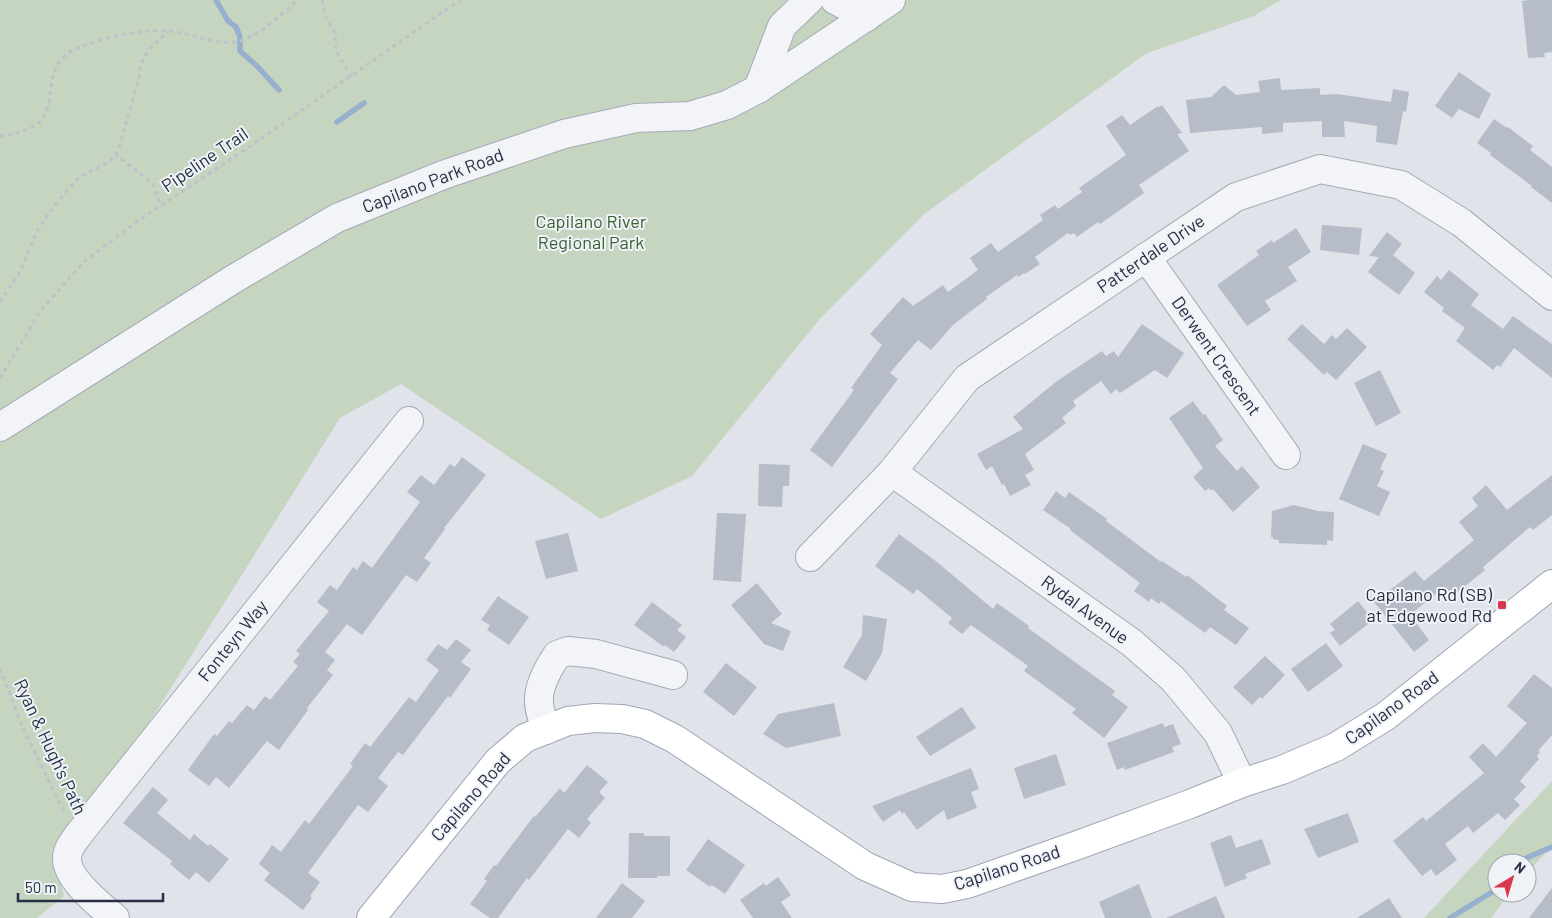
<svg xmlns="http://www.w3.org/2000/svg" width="1552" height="918" viewBox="0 0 1552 918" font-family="Barlow,sans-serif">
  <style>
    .green { fill: #c5d5c0 }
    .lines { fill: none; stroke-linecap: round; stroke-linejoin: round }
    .stream { stroke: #97b0cd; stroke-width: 5.5 }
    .building { fill: #b6bcc8 }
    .minor-casing { stroke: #a5aab5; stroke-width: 30 }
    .major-casing { stroke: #9ea7b7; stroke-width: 30 }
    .path { stroke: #bec1c9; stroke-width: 3; stroke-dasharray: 4 4; stroke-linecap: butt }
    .minor { stroke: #f3f4f8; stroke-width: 28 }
    .major { stroke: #fff; stroke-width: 28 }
    .poi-dot { fill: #da394d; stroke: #eff2f7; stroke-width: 2 }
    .labels { text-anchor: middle; stroke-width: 4; stroke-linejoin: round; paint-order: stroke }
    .street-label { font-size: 18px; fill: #273043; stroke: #eff2f7 }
    .park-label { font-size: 18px; fill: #3a6033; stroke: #eff2f7 }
    .poi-label { font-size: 18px; fill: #273043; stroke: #eff2f7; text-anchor: end }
  </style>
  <rect width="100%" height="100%" fill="#e0e3ea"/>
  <g class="green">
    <path d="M0,0H1281L1254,16L1147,53L924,214L818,321L692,476L601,519L401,384L340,418L134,747L52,850L64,896L37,918H0Z"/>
    <path d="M1552,781V846L1527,873V863H1497V893H1510L1491,918H1424Z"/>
  </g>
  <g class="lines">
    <g class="stream">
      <path d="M216,0L228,21L236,27L240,37V51L257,66L279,90"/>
      <path d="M337,122L364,103"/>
      <path d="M1519,863L1524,859L1552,847"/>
      <path d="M1450,918L1497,889"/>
    </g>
  </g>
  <g class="building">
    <path d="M1530,0H1552V52L1544,53L1545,57L1528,58L1522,1Z"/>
    <path d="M1459,72L1491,94L1479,119L1459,109L1452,118L1435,106Z"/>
    <path d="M1280,78L1281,90L1320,88V95L1337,94L1391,102L1393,89L1409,92L1406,112L1403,111L1397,145L1376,142L1377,126L1344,121L1345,137H1322V121L1283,123V132L1262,134V127L1190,133L1186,100L1211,97L1224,85L1236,95L1260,92L1258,81Z"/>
    <path d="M1162,105L1182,133L1177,134L1189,151L1139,185L1144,193L1100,224L1098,222L1077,237L1074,233L1070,235L1068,233L1035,257L1040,264L1025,274L1024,273L1018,277L1017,275L986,297L987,299L954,324L931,350L918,340L890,373L898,379L832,467L810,450L854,390L851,388L882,345L870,334L903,297L913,306L943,285L948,292L978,270L970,258L991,243L998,252L1043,220L1040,215L1055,205L1058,209L1082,192L1079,188L1126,155L1106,126L1122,115L1130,125L1158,106L1159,107Z"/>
    <path d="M1494,119L1507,128L1508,127L1533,146L1530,150L1552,167V203L1531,187L1532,186L1490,155L1491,153L1477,143Z"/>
    <path d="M1322,225L1362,228L1359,255L1320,250Z"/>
    <path d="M1296,228L1311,252L1288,267L1297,281L1265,301L1271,310L1247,326L1217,285L1259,255L1256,251L1272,240L1273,243Z"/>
    <path d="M1387,232L1402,244L1393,255L1415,273L1399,295L1368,272L1379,257L1369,256Z"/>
    <path d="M1449,270L1479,294L1471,305L1503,329L1513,316L1552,344V378L1514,348L1500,367L1497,365L1493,370L1456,341L1465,328L1442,311L1444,308L1424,292L1437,276L1441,280Z"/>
    <path d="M1142,324L1184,353L1167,378L1155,370L1120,393L1116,389L1111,394L1101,381L1073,401L1076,406L1062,418L1066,423L1025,454L1034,470L1025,475L1031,485L1010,496L1004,484L1002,485L992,466L986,470L977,454L1023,429L1013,417L1057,381L1102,351L1106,356L1114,351L1118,357Z"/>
    <path d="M1302,324L1324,344L1332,335L1336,339L1347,328L1367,347L1336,380L1327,372L1324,375L1287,339Z"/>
    <path d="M1380,370L1401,413L1376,426L1354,383Z"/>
    <path d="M1193,401L1203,415L1205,414L1223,440L1215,446L1237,471L1242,466L1260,487L1233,512L1213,489L1211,491L1209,488L1205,491L1193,477L1203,468L1169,418Z"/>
    <path d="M1363,444L1387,454L1380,469L1384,471L1377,486L1390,492L1379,516L1339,499Z"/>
    <path d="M462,457L486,475L444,528L445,529L424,558L431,563L417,582L406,575L362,635L347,624L325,652L335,660L327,670L333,675L307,708L308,710L279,750L267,741L229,788L216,777L209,786L198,778L188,770L214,734L217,736L229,721L232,723L247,705L254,710L265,696L270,700L298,666L293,662L300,654L296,651L329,611L317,602L330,585L337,590L353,567L357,570L363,561L372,568L420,502L407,492L421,475L434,485L450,464L455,467Z"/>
    <path d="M759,464L790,465L789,486H783L782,507L758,506Z"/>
    <path d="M1552,475V515L1533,530L1530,527L1483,567L1485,570L1448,600L1440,590L1410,615L1429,640L1414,652L1374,602L1415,571L1424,581L1474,540L1459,522L1478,506L1472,498L1486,485L1507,510Z"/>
    <path d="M1056,491L1065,498L1069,492L1107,519L1106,521L1161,562L1162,561L1186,577L1187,575L1227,606L1224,610L1249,628L1236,645L1210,627L1205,633L1161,601L1159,604L1151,598L1149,602L1134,591L1140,583L1070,530L1071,529L1043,510Z"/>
    <path d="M1294,505L1318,511L1334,512L1333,541L1327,540V545L1279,543V540L1273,539V537H1271L1272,511Z"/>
    <path d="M717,513L746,514L741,582L713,580Z"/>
    <path d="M568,533L578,571L546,579L535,541Z"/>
    <path d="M899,534L937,562L993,609L997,603L1029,626L1028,628L1115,691L1112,695L1128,707L1104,738L1072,713L1076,709L1024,671L1028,666L971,625L962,634L948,623L952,618L917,589L913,594L875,566Z"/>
    <path d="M757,583L782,614L771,623L791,631L783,651L764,644L731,605Z"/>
    <path d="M498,596L529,617L509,645L487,630L490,625L481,620Z"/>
    <path d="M1358,601L1373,620L1340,646L1330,633L1335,630L1330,624Z"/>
    <path d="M652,602L682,625L677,630L686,637L674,652L665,645L664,647L634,625Z"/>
    <path d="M863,615L887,619L882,653L866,681L843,667L862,635Z"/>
    <path d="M456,639L471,650L461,662L471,669L450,698L448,696L403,755L398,752L378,778L388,786L368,812L358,805L308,873L320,882L310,896L312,898L303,910L264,880L270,873L259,864L272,845L281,852L305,820L309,824L353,766L350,764L365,743L370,747L409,697L416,702L439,670L426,660L438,644L447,650Z"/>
    <path d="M1326,643L1343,666L1308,692L1291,669Z"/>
    <path d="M1265,656L1285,675L1262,699L1260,697L1252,705L1233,687Z"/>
    <path d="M726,663L757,687L734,716L703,692Z"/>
    <path d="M1534,674L1552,688V735L1538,751L1540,752L1537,756L1539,759L1520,781L1526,787L1514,799L1520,805L1505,820L1498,813L1473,833L1468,826L1445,844L1457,860L1436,876L1431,869L1422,876L1393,841L1423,817L1426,821L1484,773L1469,757L1483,743L1496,757L1527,723L1507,706Z"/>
    <path d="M834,703L841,736L786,748L763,734L778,714Z"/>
    <path d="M962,707L976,728L930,756L916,737Z"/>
    <path d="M1163,723L1164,727L1173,724L1181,744L1172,747L1174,752L1125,770L1124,767L1117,770L1107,743Z"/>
    <path d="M1056,754L1066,785L1024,799L1014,768Z"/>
    <path d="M587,765L608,782L599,792L605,798L587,819L591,823L579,838L568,829L529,880L527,878L498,918H490L470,904L487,881L484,879L494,865L496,866L534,816L535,817L560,788L564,793Z"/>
    <path d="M971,768L979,789L971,792L977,808L947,820L944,810L917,830L904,812L902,814L900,810L883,822L872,806Z"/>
    <path d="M153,787L168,800L157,813L190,840L194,834L208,846L210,844L229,859L209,883L196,872L189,880L170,864L172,861L123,823Z"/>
    <path d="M1348,813L1359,842L1318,858L1304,829Z"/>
    <path d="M629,833H644V836H670V876H657V878H628Z"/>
    <path d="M1231,835L1236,848L1262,839L1271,864L1245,874L1247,878L1225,887L1210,843Z"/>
    <path d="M708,839L745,865L725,894L712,885L710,887L686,870Z"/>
    <path d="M778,877L791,895L781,902L792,918H753L740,900L764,883L766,886Z"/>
    <path d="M622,883L645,901L632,918H596Z"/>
    <path d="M1139,884L1152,918H1105L1099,902Z"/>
    <path d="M1552,888V918H1529Z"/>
    <path d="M1216,896L1225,918H1166Z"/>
    <path d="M1389,898L1402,918H1357Z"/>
  </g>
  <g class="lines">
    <defs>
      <g id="minor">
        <path d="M835,0L867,17"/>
        <path d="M758,89L782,26L809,0"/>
        <path d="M1146,257L1286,455"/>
        <path d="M0,427L232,280L337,218L443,175L564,134L636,118L690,116L727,105L758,89L891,0"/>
        <path d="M892,472L1132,643L1173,679L1218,733L1242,783"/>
        <path d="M810,557L892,472L967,378L1236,197L1320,169L1401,185L1462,223L1552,296"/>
        <path d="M546,730C543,720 538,709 539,699C539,684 549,667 557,655L568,651L596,654L673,675"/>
        <path d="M115,918C101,906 66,879 67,858C67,849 74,841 79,834L409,421"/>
      </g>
      <path id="major" d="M371,918L498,761L525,738L568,721L595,718L622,719L645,724L675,739L865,866L912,887L942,889L967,884L1075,846L1190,804L1242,783L1282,770L1336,747L1386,716L1552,584"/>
    </defs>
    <use href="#minor" class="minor-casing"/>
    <use href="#major" class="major-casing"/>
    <g class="path">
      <path d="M322,0L325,16L335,33L336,51L351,76"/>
      <path d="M0,136C12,134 25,132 36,125C62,107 36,63 80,47C107,37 139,29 169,31C192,33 219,48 243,40C264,32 281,14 298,0"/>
      <path d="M115,154L153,184L161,206"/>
      <path d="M0,302L20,272L38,229L55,205L79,177L109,162L118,151L140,74C140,56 154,43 168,32"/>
      <path d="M0,378L41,310L85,261L139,220L249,147L460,0"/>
      <path d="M0,669L22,726L65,814"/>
    </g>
    <use href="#minor" class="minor"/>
    <use href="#major" class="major"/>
  </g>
  <rect class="poi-dot" x="1497" y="600" width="10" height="10" rx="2.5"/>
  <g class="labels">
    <g class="street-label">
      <text transform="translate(205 160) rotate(-34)" y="6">Pipeline Trail</text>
      <text transform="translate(433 181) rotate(-21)" y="6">Capilano Park Road</text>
      <text transform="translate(1151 254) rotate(-34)" y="6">Patterdale Drive</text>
      <text transform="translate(1216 356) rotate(55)" y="6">Derwent Crescent</text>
      <text transform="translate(1085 610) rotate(36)" y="6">Rydal Avenue</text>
      <text transform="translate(233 641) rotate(-51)" y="6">Fonteyn Way</text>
      <text transform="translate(1392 708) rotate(-36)" y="6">Capilano Road</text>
      <text transform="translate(50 747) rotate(65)" y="6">Ryan &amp; Hugh's Path</text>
      <text transform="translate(471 797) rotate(-49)" y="6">Capilano Road</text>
      <text transform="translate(1007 868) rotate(-18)" y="6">Capilano Road</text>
    </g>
    <g class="park-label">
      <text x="591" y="228">Capilano River<tspan x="591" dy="21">Regional Park</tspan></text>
    </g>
    <g class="poi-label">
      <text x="1492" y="601">Capilano Rd (SB)<tspan x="1492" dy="21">at Edgewood Rd</tspan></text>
    </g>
  </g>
  <g transform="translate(1512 878) rotate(38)"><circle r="24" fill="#eff2f7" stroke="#9fa4af"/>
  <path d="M0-4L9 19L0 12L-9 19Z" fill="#da394d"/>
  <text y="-8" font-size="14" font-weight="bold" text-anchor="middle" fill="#273043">N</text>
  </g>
  <path d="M18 893v8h145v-8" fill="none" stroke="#273043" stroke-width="2.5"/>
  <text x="25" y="893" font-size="15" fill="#273043" stroke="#eff2f7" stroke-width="4" paint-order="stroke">50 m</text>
</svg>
